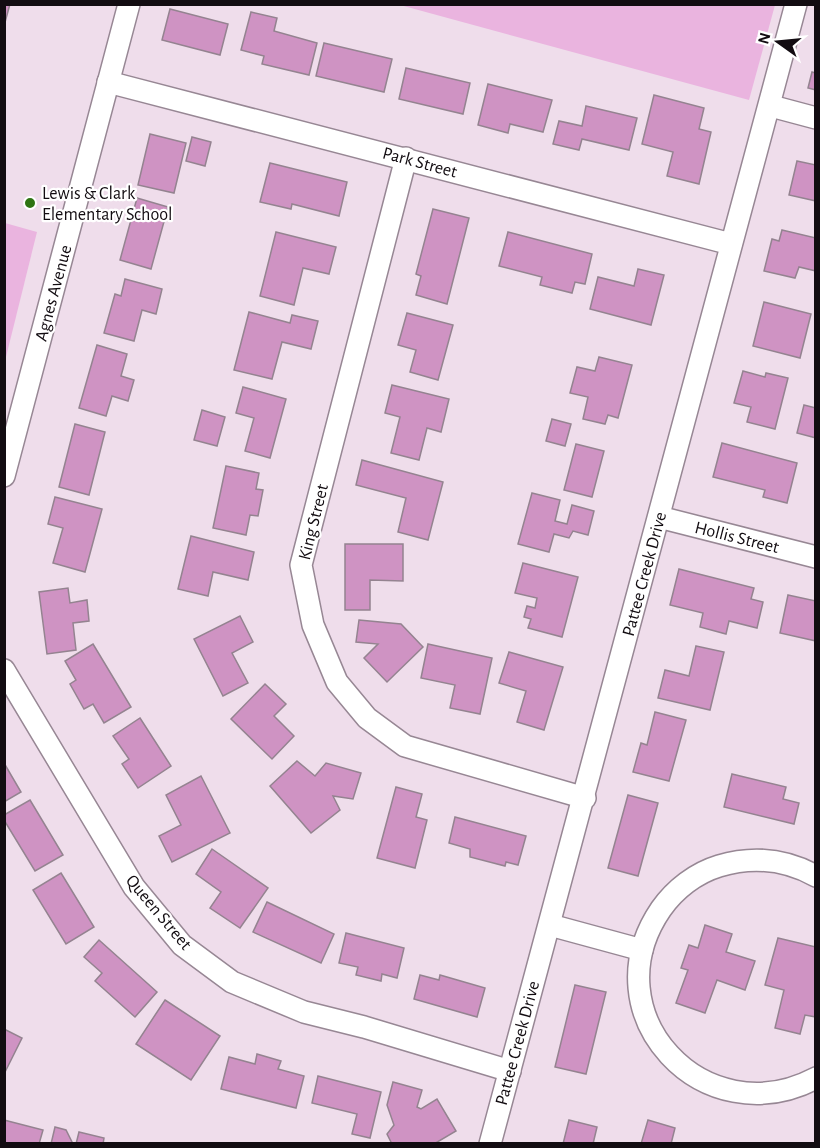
<svg xmlns="http://www.w3.org/2000/svg" width="820" height="1148" viewBox="0 0 820 1148" font-family="'Alegreya Sans',sans-serif">
  <style>
    .green { fill: #eab4df }
    .building { fill: #cf93c3; stroke: #948390; stroke-width: 1.5 }
    .lines { fill: none; stroke-linecap: round; stroke-linejoin: round }
    .street-casing { stroke: #978794; stroke-width: 24 }
    .street { stroke: #fff; stroke-width: 21 }
    .poi-dot { fill: #2f7413; stroke: #fff; stroke-width: 2 }
    .labels { text-anchor: middle; stroke-width: 4.5; stroke-linejoin: round; paint-order: stroke }
    .street-label { font-size: 18px; fill: #120c11; stroke: #fff }
    .poi-label { font-size: 18px; fill: #120c11; stroke: #fff; text-anchor: start }
  </style>
  <rect width="100%" height="100%" fill="#efddeb"/>
  <g class="green">
    <path d="M400,5H775L749,100Z"/>
    <path d="M5,223L37,232L5,361L4,223Z"/>
  </g>
  <g class="building">
    <path d="M4,4H10L4,26Z"/>
    <path d="M170,9L228,24L220,55L162,40Z"/>
    <path d="M251,12L277,18L274,31L317,43L309,75L262,64L264,56L241,50Z"/>
    <path d="M324,43L392,59L384,92L316,76Z"/>
    <path d="M406,68L470,83L463,114L399,99Z"/>
    <path d="M812,72L816,73V90L808,88Z"/>
    <path d="M488,84L552,100L543,132L510,124L508,133L478,125Z"/>
    <path d="M654,95L704,108L699,129L711,132L699,184L667,176L673,152L642,144Z"/>
    <path d="M586,106L637,118L629,150L582,139L579,150L553,144L559,121L582,126Z"/>
    <path d="M150,134L186,143L174,193L138,185Z"/>
    <path d="M192,137L211,142L205,166L186,161Z"/>
    <path d="M797,161L816,165V201L789,195Z"/>
    <path d="M270,163L347,182L339,216L292,204L291,209L260,202Z"/>
    <path d="M137,198L168,207L151,269L120,260Z"/>
    <path d="M433,209L469,218L447,304L416,295L421,276L416,274Z"/>
    <path d="M782,230L816,238V271L799,267L795,278L764,271L772,239L779,241Z"/>
    <path d="M276,232L336,247L329,274L303,268L294,305L260,296Z"/>
    <path d="M508,232L592,254L585,284L575,282L572,293L540,285L542,277L499,266Z"/>
    <path d="M638,269L664,275L651,325L590,309L598,277L634,286Z"/>
    <path d="M125,279L162,289L156,314L142,310L134,341L104,333L115,294L121,296Z"/>
    <path d="M764,302L811,314L800,358L753,346Z"/>
    <path d="M249,312L290,323L292,315L318,321L311,349L282,342L272,379L234,370Z"/>
    <path d="M407,313L453,325L438,380L410,372L416,350L398,345Z"/>
    <path d="M97,345L127,354L121,376L134,380L128,401L112,396L106,416L79,408Z"/>
    <path d="M599,357L632,365L618,418L608,415L605,424L583,419L588,397L570,393L577,367L595,371Z"/>
    <path d="M743,371L765,377L766,373L788,378L775,429L747,422L751,407L734,403Z"/>
    <path d="M392,385L449,399L441,432L427,428L419,460L391,453L400,417L385,413Z"/>
    <path d="M243,387L286,399L270,458L245,451L254,418L236,413Z"/>
    <path d="M804,405L816,408V438L797,433Z"/>
    <path d="M202,410L225,417L217,446L194,440Z"/>
    <path d="M552,419L571,424L565,446L546,441Z"/>
    <path d="M75,424L105,432L89,495L59,487Z"/>
    <path d="M722,443L797,463L787,503L763,497L765,490L713,477Z"/>
    <path d="M576,444L604,451L592,497L564,490Z"/>
    <path d="M362,460L443,482L428,540L398,532L406,498L356,485Z"/>
    <path d="M226,466L259,473L256,489L263,490L258,516L250,515L246,535L213,528Z"/>
    <path d="M532,493L560,500L555,521L567,524L572,505L594,511L588,535L573,531L569,538L554,534L549,552L518,544Z"/>
    <path d="M55,497L102,509L85,572L53,563L63,528L48,524Z"/>
    <path d="M191,536L254,552L248,580L213,572L208,596L178,589Z"/>
    <path d="M345,544H403V581L370,580V610H345Z"/>
    <path d="M523,563L578,577L562,637L528,628L531,619L524,617L527,606L535,608L537,598L515,593Z"/>
    <path d="M679,569L754,588L751,599L763,602L757,628L729,621L726,634L700,627L703,613L670,605Z"/>
    <path d="M68,588L70,603L87,600L89,621L73,623L76,650L47,654L39,592Z"/>
    <path d="M788,595L816,601V641L780,633Z"/>
    <path d="M240,616L253,642L232,653L248,683L223,696L194,639Z"/>
    <path d="M359,620L401,624L423,647L387,682L364,658L378,644L356,642Z"/>
    <path d="M93,644L131,707L104,723L93,704L84,709L70,684L76,680L65,661Z"/>
    <path d="M428,644L492,658L480,714L450,708L455,685L421,678Z"/>
    <path d="M696,646L724,652L710,710L658,698L665,670L689,676Z"/>
    <path d="M509,652L563,667L544,730L517,722L526,691L499,683Z"/>
    <path d="M265,684L286,704L274,716L294,736L272,759L231,719Z"/>
    <path d="M655,712L686,720L669,781L633,772L641,743L647,745Z"/>
    <path d="M140,718L171,766L138,788L122,764L129,759L113,736Z"/>
    <path d="M297,761L315,776L326,763L361,773L353,799L333,796L340,810L311,833L270,786Z"/>
    <path d="M4,763L21,792L4,802Z"/>
    <path d="M732,774L786,787L783,799L799,803L794,824L724,807Z"/>
    <path d="M201,776L230,833L172,862L159,836L181,825L166,795Z"/>
    <path d="M396,787L422,794L416,817L427,820L415,868L377,858Z"/>
    <path d="M628,795L658,803L638,876L608,868Z"/>
    <path d="M30,800L63,855L35,871L4,820V815Z"/>
    <path d="M455,817L526,836L518,865L506,862L505,866L470,857V849L449,843Z"/>
    <path d="M212,849L268,888L240,928L210,908L221,892L196,874Z"/>
    <path d="M61,873L94,927L66,944L33,890Z"/>
    <path d="M267,902L334,934L321,963L253,932Z"/>
    <path d="M705,925L732,934L726,952L755,961L745,990L717,980L705,1013L676,1003L688,970L681,968L689,945L698,948Z"/>
    <path d="M346,933L404,948L397,978L382,974L381,981L356,975L358,967L339,963Z"/>
    <path d="M778,938L816,947V1017L805,1015L800,1034L775,1028L784,990L765,985Z"/>
    <path d="M99,940L157,992L135,1017L95,981L102,973L84,957Z"/>
    <path d="M420,975L439,980L440,975L485,988L477,1017L414,999Z"/>
    <path d="M575,985L606,992L586,1074L555,1067Z"/>
    <path d="M165,1000L220,1036L191,1080L136,1044Z"/>
    <path d="M4,1029L22,1038L5,1072H4Z"/>
    <path d="M257,1054L281,1061L278,1069L304,1076L296,1108L221,1089L229,1057L255,1064Z"/>
    <path d="M318,1076L381,1092L370,1138L352,1134L357,1114L312,1103Z"/>
    <path d="M393,1082L422,1090L417,1107L421,1109L437,1099L456,1131L434,1144H392L387,1134L394,1125L387,1105Z"/>
    <path d="M4,1120L43,1130L39,1144H4Z"/>
    <path d="M569,1120L597,1127L593,1144H563Z"/>
    <path d="M648,1120L675,1128L671,1144H641Z"/>
    <path d="M55,1127L66,1130L73,1144H51Z"/>
    <path d="M79,1132L104,1138L103,1144H76Z"/>
  </g>
  <g class="lines">
    <defs>
      <g id="street">
        <path d="M108,82L731,244"/>
        <path d="M771,106L816,118"/>
        <path d="M406,158L301,565L313,625L337,682L367,718L405,746L585,798"/>
        <path d="M4,476L129,4"/>
        <path d="M659,517L816,557"/>
        <path d="M4,670L134,887L182,945L232,982L304,1012L364,1027L510,1071"/>
        <path d="M816,876C785,859 752,856 719,866C696,873 675,889 661,909C589,1014 704,1137 816,1078"/>
        <path d="M550,925L642,950"/>
        <path d="M490,1144L796,4"/>
      </g>
    </defs>
    <use href="#street" class="street-casing"/>
    <use href="#street" class="street"/>
  </g>
  <circle class="poi-dot" cx="30" cy="203" r="6"/>
  <g class="labels">
    <g class="street-label">
      <text transform="translate(420 162) rotate(15)" y="6">Park Street</text>
      <text transform="translate(53 293) rotate(-75)" y="6">Agnes Avenue</text>
      <text transform="translate(313 522) rotate(-76)" y="6">King Street</text>
      <text transform="translate(737 537) rotate(14)" y="6">Hollis Street</text>
      <text transform="translate(644 574) rotate(-75)" y="6">Pattee Creek Drive</text>
      <text transform="translate(159 912) rotate(50)" y="6">Queen Street</text>
      <text transform="translate(517 1043) rotate(-75)" y="6">Pattee Creek Drive</text>
    </g>
    <g class="poi-label">
      <text x="42" y="199">Lewis &amp; Clark<tspan x="42" dy="21">Elementary School</tspan></text>
    </g>
  </g>
  <rect width="820" height="1148" fill="none" stroke="#120c11" stroke-width="12"/>
  <g transform="translate(778 42) rotate(285)" stroke="#ffffff" stroke-width="4.5" paint-order="stroke">
  <path d="M0-4.5L10 22L0 15L-10 22Z" fill="#120c11"/>
  <text y="-9" font-size="16" font-weight="bold" text-anchor="middle" fill="#120c11">N</text>
  </g>
</svg>
